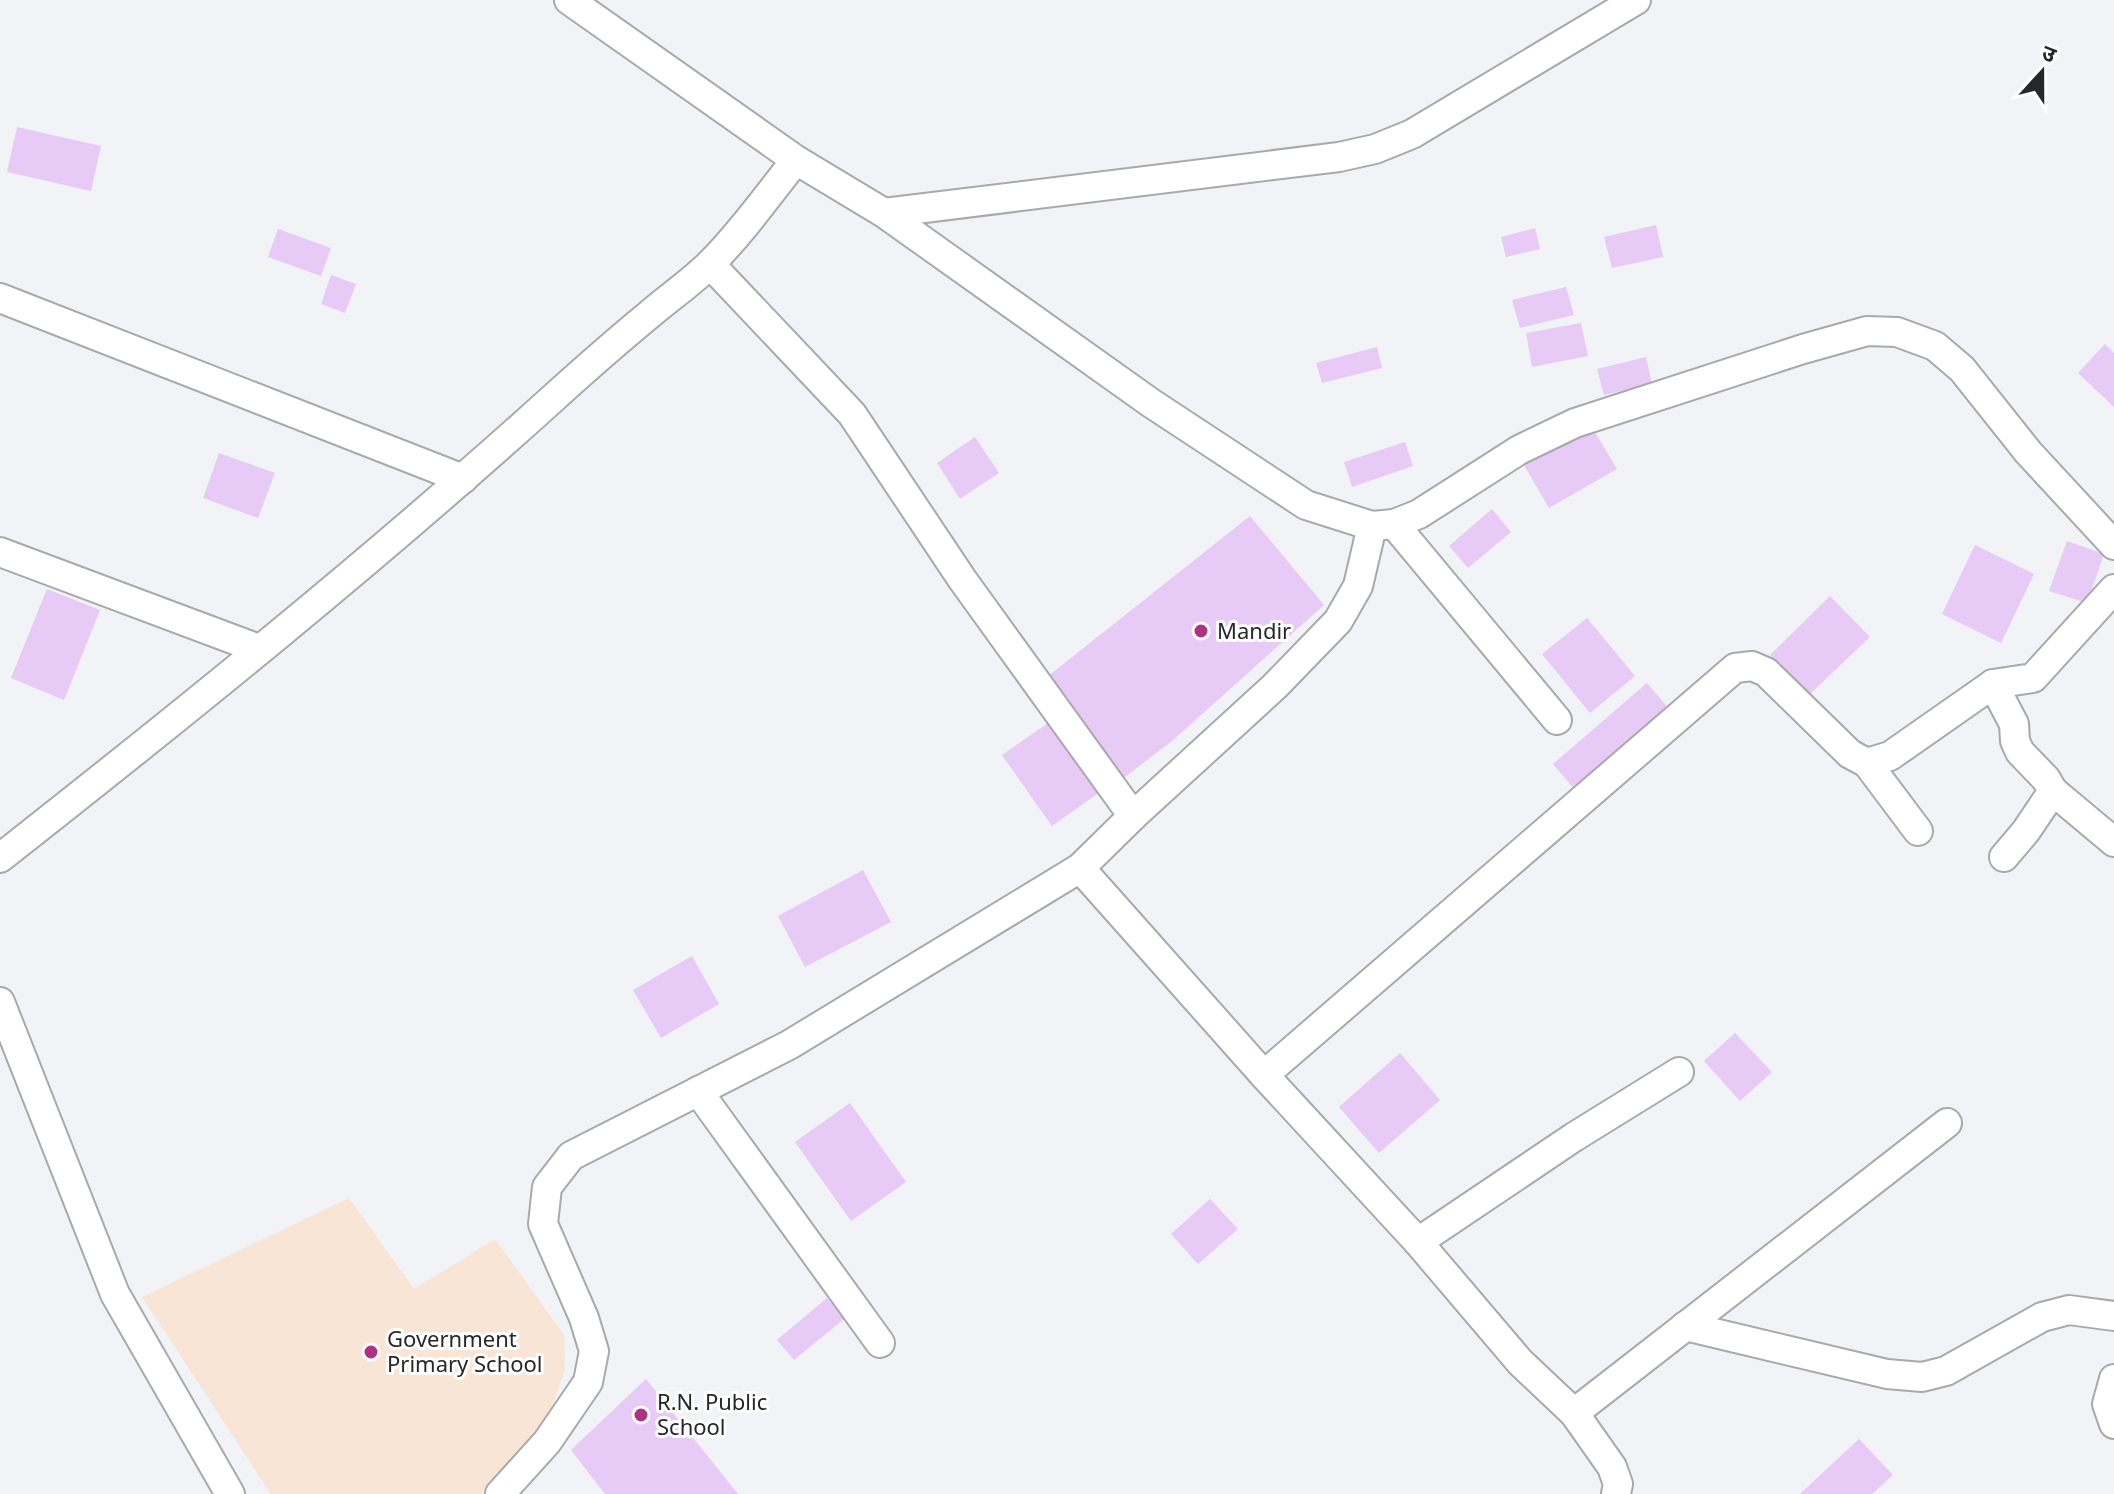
<svg xmlns="http://www.w3.org/2000/svg" width="2114" height="1494" viewBox="0 0 2114 1494" font-family="Georgia,'Noto Sans Devanagari',serif">
  <style>
    .education { fill: #f9e5d6 }
    .building { fill: #e7caf6 }
    .lines { fill: none; stroke-linecap: round; stroke-linejoin: round }
    .minor-casing { stroke: #a7a9ac; stroke-width: 32 }
    .minor { stroke: #fff; stroke-width: 28 }
    .poi-dot { fill: #ad3284; stroke: #fff; stroke-width: 3 }
    .labels { text-anchor: middle; stroke-width: 6; stroke-linejoin: round; paint-order: stroke }
    .poi-label { font-size: 22px; fill: #262728; stroke: #fff; text-anchor: start }
  </style>
  <rect width="100%" height="100%" fill="#f1f3f6"/>
  <path class="education" d="M349,1198L414,1289L495,1239L564,1335L565,1369L552,1406L527,1447L481,1494H271L142,1297Z"/>
  <g class="building">
    <path d="M17,127L101,146L91,191L7,172Z"/>
    <path d="M1656,225L1663,257L1612,268L1604,237Z"/>
    <path d="M1535,228L1540,249L1506,257L1501,237Z"/>
    <path d="M278,229L331,248L321,276L268,257Z"/>
    <path d="M331,275L356,284L345,313L321,304Z"/>
    <path d="M1566,287L1574,315L1520,328L1512,300Z"/>
    <path d="M1581,323L1588,356L1532,367L1526,333Z"/>
    <path d="M2105,344L2114,353V407L2078,373Z"/>
    <path d="M1377,347L1382,368L1322,383L1316,363Z"/>
    <path d="M1646,357L1652,384L1604,395L1597,369Z"/>
    <path d="M1589,422L1617,469L1549,508L1521,460Z"/>
    <path d="M975,437L999,473L960,499L937,463Z"/>
    <path d="M1405,442L1413,466L1352,487L1344,462Z"/>
    <path d="M219,453L275,473L258,518L203,498Z"/>
    <path d="M1492,509L1511,532L1468,568L1449,546Z"/>
    <path d="M1250,516L1324,605L1172,741L1121,780L1042,681Z"/>
    <path d="M2067,541L2104,554L2087,603L2049,591Z"/>
    <path d="M1975,545L2034,574L2001,643L1942,614Z"/>
    <path d="M47,589L100,610L64,700L11,678Z"/>
    <path d="M1830,596L1870,637L1809,695L1770,655Z"/>
    <path d="M1587,618L1635,676L1590,713L1542,654Z"/>
    <path d="M1647,683L1669,709L1575,790L1553,764Z"/>
    <path d="M1054,719L1103,790L1052,826L1002,755Z"/>
    <path d="M863,870L891,922L805,967L778,916Z"/>
    <path d="M692,956L719,1004L661,1038L633,990Z"/>
    <path d="M1735,1033L1772,1072L1740,1101L1704,1061Z"/>
    <path d="M1400,1053L1440,1100L1379,1153L1339,1107Z"/>
    <path d="M850,1103L906,1182L851,1221L795,1142Z"/>
    <path d="M1210,1199L1238,1229L1198,1264L1171,1234Z"/>
    <path d="M827,1298L844,1319L794,1360L777,1340Z"/>
    <path d="M646,1379L738,1494H605L571,1450Z"/>
    <path d="M1859,1439L1893,1475L1872,1494H1800Z"/>
  </g>
  <g class="lines">
    <defs>
      <g id="minor">
        <path d="M569,0L796,160L884,213L1151,403L1306,505L1372,526L1394,524L1419,514L1519,450L1575,423L1803,349L1867,331L1897,332L1935,346L1962,369L2028,452L2114,545"/>
        <path d="M884,213L1339,157L1375,149L1412,134L1636,0"/>
        <path d="M710,264L852,414L962,579L1133,816"/>
        <path d="M0,298L463,479"/>
        <path d="M1394,524L1557,720"/>
        <path d="M0,552L259,649"/>
        <path d="M1993,684L2014,724L2015,741L2020,752L2046,779L2053,791L2026,831L2004,857"/>
        <path d="M1867,763L1890,756L1993,684L2033,678L2114,589"/>
        <path d="M2053,791L2114,842"/>
        <path d="M0,858C187,711 373,561 550,401C583,371 616,342 650,314C670,297 693,281 711,263C742,232 768,195 796,160"/>
        <path d="M1080,868L1264,1075L1418,1242L1520,1362L1574,1413L1612,1467L1618,1484L1616,1494"/>
        <path d="M0,1002L115,1294L230,1494"/>
        <path d="M1264,1075L1735,668L1752,666L1766,672L1850,754L1867,763L1918,831"/>
        <path d="M698,1091L880,1343"/>
        <path d="M1418,1242L1574,1137L1679,1072"/>
        <path d="M1685,1326L1887,1374L1922,1377L1946,1371L2042,1317L2069,1310L2114,1316"/>
        <path d="M2114,1379L2107,1404L2114,1424"/>
        <path d="M1574,1413L1947,1123"/>
        <path d="M500,1494L547,1442L588,1382L594,1351L584,1318L543,1224L547,1187L571,1156L789,1045L1080,868L1133,816L1275,686L1338,621L1358,586L1372,526"/>
      </g>
    </defs>
    <use href="#minor" class="minor-casing"/>
    <use href="#minor" class="minor"/>
  </g>
  <g class="poi-dot">
    <circle cx="1201" cy="631" r="8"/>
    <circle cx="371" cy="1352" r="8"/>
    <circle cx="641" cy="1415" r="8"/>
  </g>
  <g class="labels">
    <g class="poi-label">
      <text x="1217" y="639">Mandir</text>
      <text x="387" y="1347">Government<tspan x="387" dy="25">Primary School</tspan></text>
      <text x="657" y="1410">R.N. Public<tspan x="657" dy="25">School</tspan></text>
    </g>
  </g>
  <g transform="translate(2042 72) rotate(21)" stroke="#ffffff" stroke-width="6" paint-order="stroke">
  <path d="M0-6L14 30L0 20L-14 30Z" fill="#262728"/>
  <text y="-12" font-size="22" font-weight="bold" text-anchor="middle" fill="#262728">उ</text>
  </g>
</svg>
